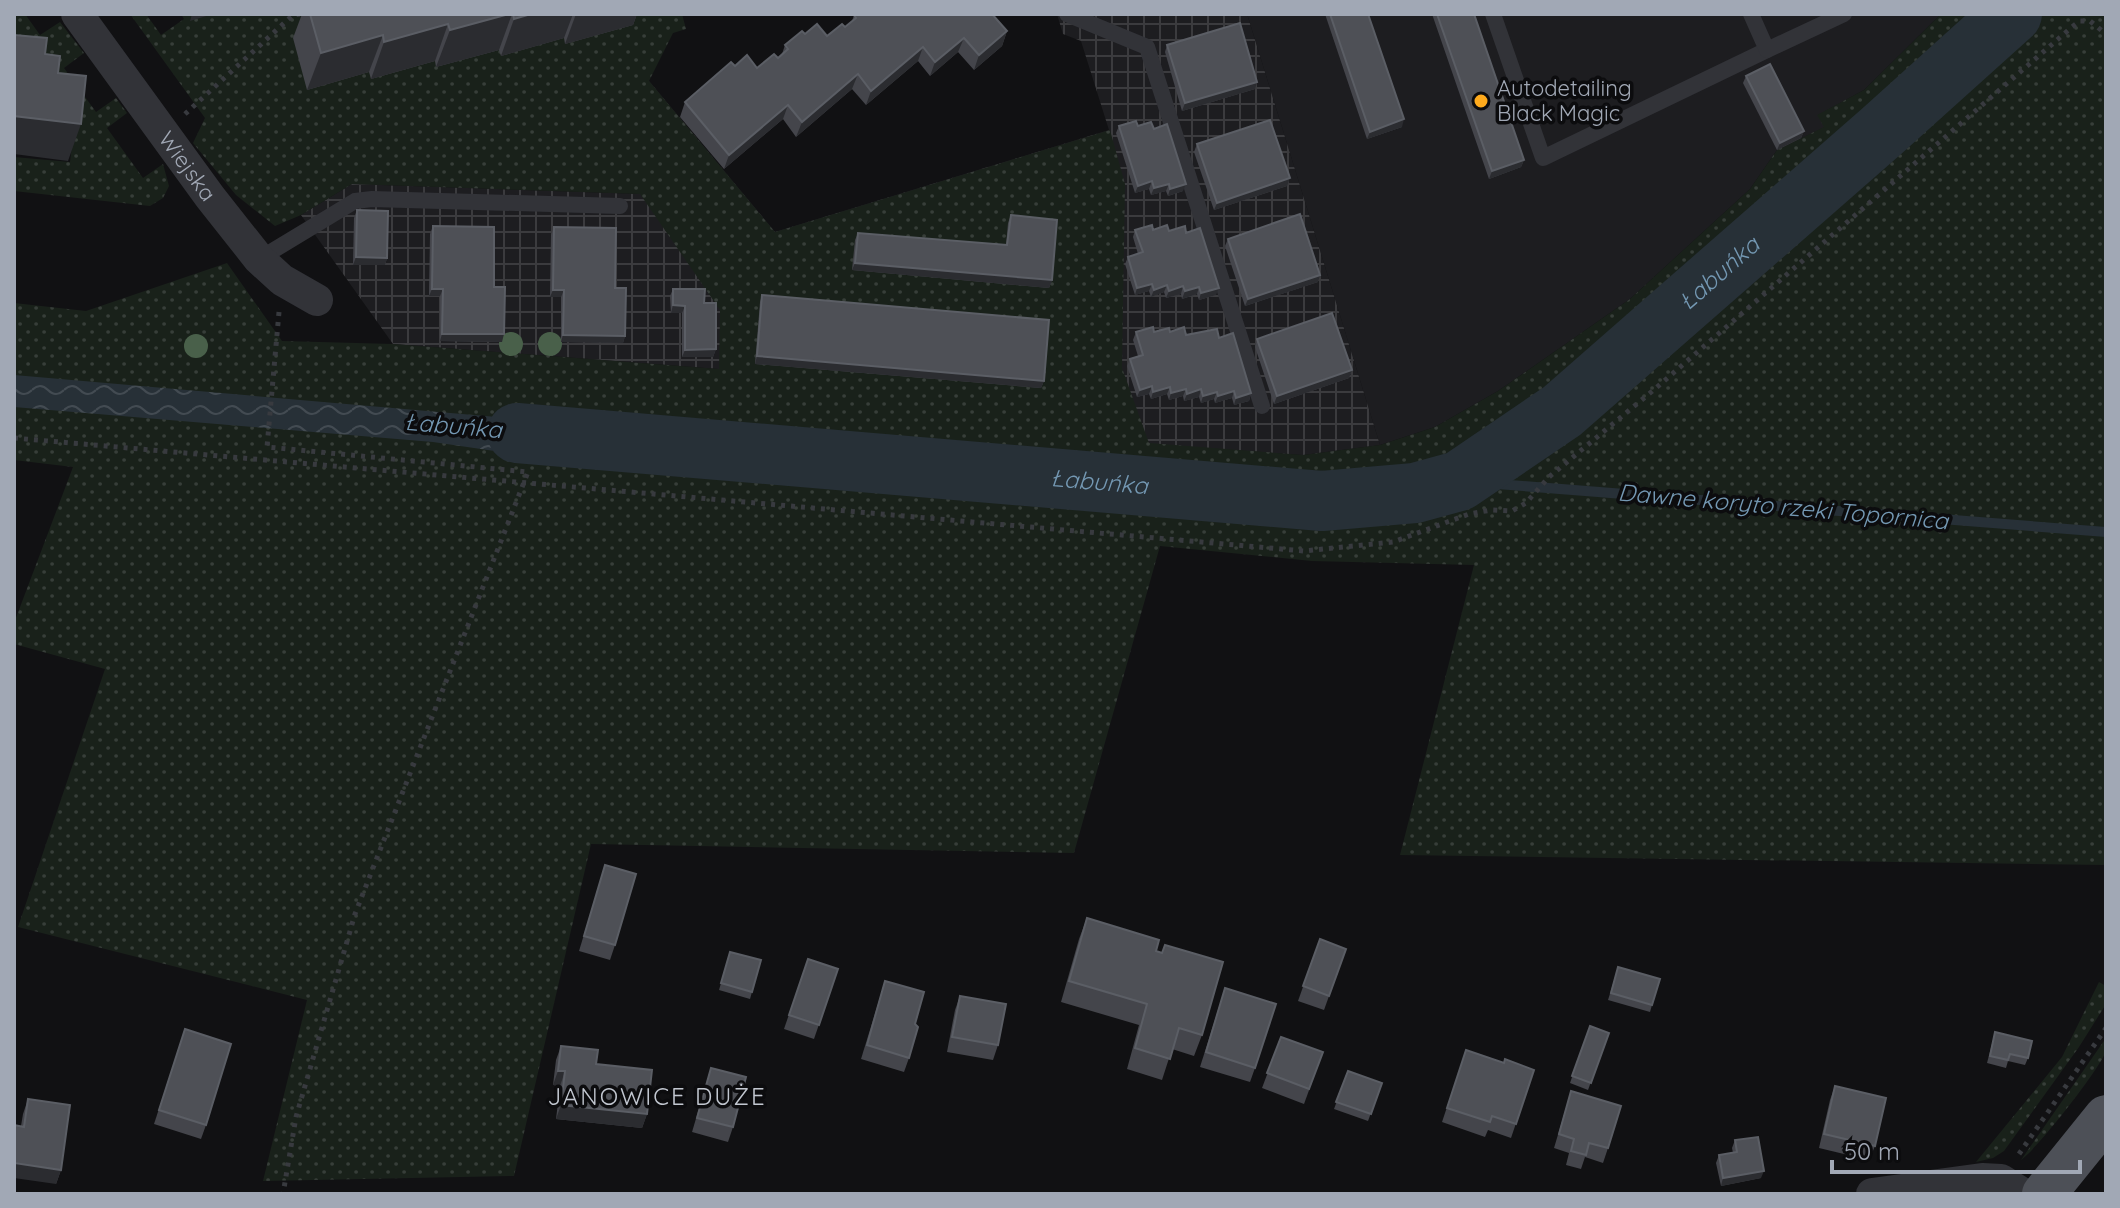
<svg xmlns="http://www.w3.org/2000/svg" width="2120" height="1208" viewBox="0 0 2120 1208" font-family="Quicksand,sans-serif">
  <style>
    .built { fill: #1d1d20 }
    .industrial { fill: url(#industrial-grid) }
    .grass { fill: url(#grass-dots) }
    .water { fill: url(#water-waves) }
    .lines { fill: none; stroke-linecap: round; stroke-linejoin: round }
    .stream { stroke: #273037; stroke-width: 10 }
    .river { stroke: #273037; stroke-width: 60 }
    .path { stroke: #383a3f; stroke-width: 5; stroke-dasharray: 4 6; stroke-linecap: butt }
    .lane { stroke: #323338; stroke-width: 16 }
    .street { stroke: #323338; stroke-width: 32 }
    .primary { stroke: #4d5057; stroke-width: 44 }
    .tree { fill: #49604a }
    .wall { fill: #44454b }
    .shaded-wall { fill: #2b2c30 }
    .building { fill: #4e5056; stroke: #5b5e65; stroke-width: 2 }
    .poi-dot { fill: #ffab1d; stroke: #0c0c0e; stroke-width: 3 }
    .labels { text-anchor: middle; stroke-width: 7; stroke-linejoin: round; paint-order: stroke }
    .poi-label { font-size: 22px; fill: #a1a8b5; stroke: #0c0c0e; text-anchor: start }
    .street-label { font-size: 22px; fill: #a1a8b5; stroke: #0c0c0e }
    .water-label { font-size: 24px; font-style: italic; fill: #7498b3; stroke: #0c0c0e }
    .neighbourhood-label { font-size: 24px; letter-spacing: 2px; fill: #c2c7d0; stroke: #0c0c0e }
  </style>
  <defs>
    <pattern id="industrial-grid" width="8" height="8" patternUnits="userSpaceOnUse" patternTransform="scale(2)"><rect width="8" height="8" fill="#1d1d20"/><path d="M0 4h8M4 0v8" fill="none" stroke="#3b3b3e"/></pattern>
    <pattern id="grass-dots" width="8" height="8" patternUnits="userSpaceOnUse" patternTransform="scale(2)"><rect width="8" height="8" fill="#19211a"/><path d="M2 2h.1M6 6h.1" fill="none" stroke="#373e39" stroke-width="1.8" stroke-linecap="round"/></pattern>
    <pattern id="water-waves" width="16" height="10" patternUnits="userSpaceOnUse" patternTransform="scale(2)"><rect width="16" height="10" fill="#273037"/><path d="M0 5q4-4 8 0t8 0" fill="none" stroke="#434b52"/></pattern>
  </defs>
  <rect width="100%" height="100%" fill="#111113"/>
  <path class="built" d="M1247,14H1941L1864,90L1818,115L1825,127L1777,150L1750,189L1630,299L1498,391L1435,427L1380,445Z"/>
  <path class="industrial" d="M1057,14H1247L1380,445L1303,455L1149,444L719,369L393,344L301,215L352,184L639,194L649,81L775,232L1109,130L1081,41L1063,34Z"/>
  <g class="grass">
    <path d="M14,14H25L40,35L60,22L84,53L64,68L96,112L116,98L127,113L107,128L143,178L163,164L169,186L163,198L150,206L14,191V157L70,162L76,111L14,70Z"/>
    <path d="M130,14H146L161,35L184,19L181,14H682L686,29L673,33L649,81L775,232L1110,130L1125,184L1122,368L1149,443L1303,455L1380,445L1435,427L1498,391L1630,299L1750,189L1777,150L1824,127L1817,115L1864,90L1941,14H2106V865L1400,855L1474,565L1312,561L1160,546L1074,853L591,844L514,1176L263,1181L307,1000L18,927L105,669L14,644V623L73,467L14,460V303L86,311L227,263L282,341L393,344L719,369L720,310L640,194L352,184L301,215L275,226L236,195L193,143L205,118Z"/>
    <path d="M2099,982L2106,986V1004L2079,1047L2004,1151L1993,1158L1976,1162L2062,1057Z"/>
    <path d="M2106,1038C2106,1042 2107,1047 2106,1051C2100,1069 2037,1149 2021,1160Z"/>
  </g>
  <path class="water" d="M14,375L508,418L537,413L569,422L599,424L597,459L536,457L433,442L14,407Z"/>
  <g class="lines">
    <path class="stream" d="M1459,481L2106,532"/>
    <path class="river" id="s1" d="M517,433L1322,501L1415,493L1459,481L1562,411L1882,131L2012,14"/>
    <g class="path">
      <path d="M185,114L293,15L300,14"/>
      <path d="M279,312L267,447L528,472L355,914L296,1117L283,1194"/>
      <path d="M14,438L1304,551L1393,542L1469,514L1491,510L1512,511L1526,503L1549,477L1656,388L2072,27L2080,21H2090L2106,34"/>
      <path d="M2019,1154L2106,1028"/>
    </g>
    <g class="lane">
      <path d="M1067,14L1147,47L1262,406"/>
      <path d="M1493,14L1543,158L1767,50"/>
      <path d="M1751,14L1767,50L1844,14"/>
      <path d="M259,259L355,201L372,199L620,206"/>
    </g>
    <g class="street">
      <path id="s2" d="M77,14L210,197L259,259L282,280L317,300"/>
      <path d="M1872,1194L1982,1179L2001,1180L2023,1194"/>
    </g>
    <path class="primary" d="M2044,1194L2106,1117"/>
  </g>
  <g class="tree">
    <circle cx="511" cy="344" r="12"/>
    <circle cx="550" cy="344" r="12"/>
    <circle cx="196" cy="346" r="12"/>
  </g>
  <g class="wall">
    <path d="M302,14H637L633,25L565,44L564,38L501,56L499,50L436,67L435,61L371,79L369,72L307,90L293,38Z"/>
    <path d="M1325,14H1368L1402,127L1367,139Z"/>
    <path d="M1432,14H1474L1524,160L1521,167L1489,179Z"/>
    <path d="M854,15L1007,31L1002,46L974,70L958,52L930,76L918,61L866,105L852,89L796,137L783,119L724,169L680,117L685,102L735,66L757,68L778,58L782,54L785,45L805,34L827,36L845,27L852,21Z"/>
    <path d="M1167,45L1255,89L1182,111L1165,52Z"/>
    <path d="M1746,76L1804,131L1801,138L1777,150L1743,83Z"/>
    <path d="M1119,126L1154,129L1183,191L1168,196L1166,191L1151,195L1149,189L1135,193L1116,133Z"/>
    <path d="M1197,144L1287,186L1214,210L1194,152Z"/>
    <path d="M357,210L387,258L385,265H353L354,218Z"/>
    <path d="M1011,215L1052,280L1049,288L852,270L855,240L858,233L1006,245L1008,223Z"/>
    <path d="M433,226L502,342L440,341V296H429L430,234Z"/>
    <path d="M554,227L615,288L625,336L623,343L561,342V297H550L551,235Z"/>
    <path d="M1135,230H1153L1186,233L1216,295L1199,300L1197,294L1182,299L1181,294L1166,298L1164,292L1151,297L1149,291L1135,295L1125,264L1128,257L1138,254L1133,237Z"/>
    <path d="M1228,239L1318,282L1245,306L1225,246Z"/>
    <path d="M673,289L704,303L716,349L713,357H682V313H671L670,296Z"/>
    <path d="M762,295L1044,381L1041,388L755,364L760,302Z"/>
    <path d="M1136,332H1170L1186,335L1219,338L1251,393L1249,401L1234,405L1232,398L1215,403L1214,399L1201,403L1199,397L1184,401L1183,396L1169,400L1167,394L1151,399L1149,394L1137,397L1127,366L1130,359L1138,356L1133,340Z"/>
    <path d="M1257,339L1352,370L1349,378L1274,404L1255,347Z"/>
    <path d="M605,865L615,945L610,960L579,951Z"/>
    <path d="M1087,918L1156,951L1202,1035L1194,1056L1172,1049L1162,1080L1127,1069L1139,1025L1061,1002L1079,939Z"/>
    <path d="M1320,939L1346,949L1324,1010L1298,1001Z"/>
    <path d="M730,952L752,992L750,999L719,990Z"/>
    <path d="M808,959L838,969L814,1039L784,1029Z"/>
    <path d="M1616,974L1652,1005L1650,1012L1608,1000Z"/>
    <path d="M885,981L909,1058L904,1072L861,1059Z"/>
    <path d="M1225,988L1255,1068L1250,1082L1200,1067Z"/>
    <path d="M960,996L998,1045L993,1060L947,1052L955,1010Z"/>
    <path d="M1590,1026L1609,1033L1588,1090L1570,1083Z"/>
    <path d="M185,1029L206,1125L201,1139L154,1124Z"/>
    <path d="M1995,1032L2028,1058L2025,1065L2008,1061L2006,1068L1987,1063Z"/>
    <path d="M1281,1037L1323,1052L1304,1104L1262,1088Z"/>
    <path d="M561,1046L596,1064L647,1114L642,1128L556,1119L560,1086L553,1085L556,1060Z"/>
    <path d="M1466,1050L1504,1063L1534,1070L1511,1138L1488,1130L1485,1137L1442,1122Z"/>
    <path d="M711,1068L733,1127L728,1142L692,1132Z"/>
    <path d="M1348,1071L1382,1083L1368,1121L1334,1109Z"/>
    <path d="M1835,1086L1875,1146L1869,1160L1819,1148L1830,1100Z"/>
    <path d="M1571,1091L1608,1148L1603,1163L1585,1157L1581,1169L1566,1165L1569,1153L1554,1148Z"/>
    <path d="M28,1099L61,1170L56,1184L21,1126L23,1114Z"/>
    <path d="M1735,1140L1761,1178L1721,1186L1716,1163L1719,1155L1733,1153L1732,1148Z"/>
  </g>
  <g class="shaded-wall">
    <path d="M192,14H213L190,21Z"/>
    <path d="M509,14H512L499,50L436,67L450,30Z"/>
    <path d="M531,14H573L564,38L501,56L514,19Z"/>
    <path d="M576,14H637L633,25L565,44Z"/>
    <path d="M448,24L435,61L371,79L384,42Z"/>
    <path d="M1007,31L1002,46L974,70L979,55Z"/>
    <path d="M383,35L369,72L307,90L321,53Z"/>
    <path d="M964,38L958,52L930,76L935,62Z"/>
    <path d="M923,47L918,61L866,105L871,91Z"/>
    <path d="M858,74L852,89L796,137L802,122Z"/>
    <path d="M1257,82L1255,89L1182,111L1185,103Z"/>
    <path d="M788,105L783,119L724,169L729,155Z"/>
    <path d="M14,116L81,124L68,161L14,154Z"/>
    <path d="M1404,119L1402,127L1367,139L1370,132Z"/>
    <path d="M1804,131L1801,138L1777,150L1780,143Z"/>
    <path d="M1524,160L1521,167L1489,179L1492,171Z"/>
    <path d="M1290,178L1287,186L1214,210L1217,203Z"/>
    <path d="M1152,181L1149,189L1135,193L1138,186Z"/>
    <path d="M1169,184L1166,191L1151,195L1154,188Z"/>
    <path d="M1186,184L1183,191L1168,196L1170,189Z"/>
    <path d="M356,257L387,258L385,265H353Z"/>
    <path d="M855,263L1052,280L1049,288L852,270Z"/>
    <path d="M1320,275L1318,282L1245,306L1248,299Z"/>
    <path d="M1152,284L1149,291L1135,295L1137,288Z"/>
    <path d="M1167,285L1164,292L1151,297L1154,290Z"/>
    <path d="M1183,286L1181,294L1166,298L1169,291Z"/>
    <path d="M1199,287L1197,294L1182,299L1185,291Z"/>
    <path d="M1219,288L1216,295L1199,300L1201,293Z"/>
    <path d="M432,289H443L440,296H429Z"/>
    <path d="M553,290H564L561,297H550Z"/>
    <path d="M673,305L685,306L682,313H671Z"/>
    <path d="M442,334H504L502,342L440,341Z"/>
    <path d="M563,335L625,336L623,343L561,342Z"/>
    <path d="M716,349L713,357H682L685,350Z"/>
    <path d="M757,356L1044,381L1041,388L755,364Z"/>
    <path d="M1352,370L1349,378L1274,404L1277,396Z"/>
    <path d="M1152,386L1149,394L1137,397L1140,390Z"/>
    <path d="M1170,387L1167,394L1151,399L1153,392Z"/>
    <path d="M1186,389L1183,396L1169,400L1171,393Z"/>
    <path d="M1201,389L1199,397L1184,401L1187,394Z"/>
    <path d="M1234,391L1232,398L1215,403L1218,396Z"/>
    <path d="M1217,392L1214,399L1201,403L1203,396Z"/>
    <path d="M1251,393L1249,401L1234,405L1236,398Z"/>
    <path d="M558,1071H565L560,1086L553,1085Z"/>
    <path d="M561,1105L647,1114L642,1128L556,1119Z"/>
    <path d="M14,1163L61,1170L56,1184L14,1178Z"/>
    <path d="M1764,1171L1761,1178L1721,1186L1723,1178Z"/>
  </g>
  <g class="building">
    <path d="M310,14H509L450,30L448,24L384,42L383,35L321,53Z"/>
    <path d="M513,14H531L514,19Z"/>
    <path d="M855,14H992L1007,31L979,55L964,38L935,62L923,47L871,91L858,74L802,122L788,105L729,155L685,102L731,62L735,66L747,55L757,68L774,54L778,58L788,49L785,45L802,31L805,34L817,24L827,36L842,24L845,27L856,18L854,15Z"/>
    <path d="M1330,14H1368L1404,119L1370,132Z"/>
    <path d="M1437,14H1474L1524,160L1492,171Z"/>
    <path d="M1240,23L1257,82L1185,103L1167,45Z"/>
    <path d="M14,35L47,38L45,54L60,56L58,73L86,76L81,124L14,116Z"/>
    <path d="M1770,64L1804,131L1780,143L1746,76Z"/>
    <path d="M1270,120L1290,178L1217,203L1197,144Z"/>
    <path d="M1136,121L1138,126L1151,122L1154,129L1167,124L1186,184L1170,189L1169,184L1154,188L1152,181L1138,186L1119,126Z"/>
    <path d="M357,210L388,211L387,258L356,257Z"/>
    <path d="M1300,214L1320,275L1248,299L1228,239Z"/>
    <path d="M1011,215L1057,220L1052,280L855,263L858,233L1007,245Z"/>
    <path d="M1152,225L1153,230L1167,225L1169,231L1185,226L1186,233L1200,228L1219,288L1201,293L1199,287L1185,291L1183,286L1169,291L1167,285L1154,290L1152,284L1137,288L1128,257L1143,252L1135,230Z"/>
    <path d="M433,226L494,227V287H505L504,334H442L443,289H432Z"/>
    <path d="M554,227L616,228L615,288H626L625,336L563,335L564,290H553Z"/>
    <path d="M673,289H705L704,303H716V349L685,350V306L673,305Z"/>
    <path d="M762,295L1049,320L1044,381L757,356Z"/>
    <path d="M1332,313L1352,370L1277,396L1257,339Z"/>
    <path d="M1153,327L1154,332L1169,328L1170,332L1184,327L1186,335L1217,329L1219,338L1233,333L1251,393L1236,398L1234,391L1218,396L1217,392L1203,396L1201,389L1187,394L1186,389L1171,393L1170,387L1153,392L1152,386L1140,390L1130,359L1143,355L1136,332Z"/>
    <path d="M605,865L636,874L615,945L584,936Z"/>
    <path d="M1087,918L1159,940L1156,951L1162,953L1165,945L1223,962L1202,1035L1179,1028L1170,1059L1135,1048L1147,1004L1069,981Z"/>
    <path d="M1320,939L1346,949L1329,996L1303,986Z"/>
    <path d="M730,952L761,960L752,992L721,983Z"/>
    <path d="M808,959L838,969L819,1025L789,1015Z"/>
    <path d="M1618,967L1660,979L1652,1005L1611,993Z"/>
    <path d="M885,981L924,992L915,1024L918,1027L909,1058L867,1045Z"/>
    <path d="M1225,988L1276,1004L1255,1068L1206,1052Z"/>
    <path d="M960,996L1006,1004L998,1045L952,1037Z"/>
    <path d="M1590,1026L1609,1033L1591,1083L1572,1076Z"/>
    <path d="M185,1029L231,1044L206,1125L159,1110Z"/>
    <path d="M1995,1032L2032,1041L2028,1058L2010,1054L2008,1060L1990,1056Z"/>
    <path d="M1281,1037L1323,1052L1309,1089L1267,1073Z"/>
    <path d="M561,1046L598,1050L596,1064L652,1070L647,1114L561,1105L565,1071H558Z"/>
    <path d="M1466,1050L1504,1063L1505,1059L1534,1070L1516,1124L1492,1116L1490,1122L1447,1108Z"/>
    <path d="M711,1068L746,1077L733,1127L697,1118Z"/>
    <path d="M1348,1071L1382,1083L1371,1114L1336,1102Z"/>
    <path d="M1835,1086L1886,1098L1875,1146L1824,1134Z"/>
    <path d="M1571,1091L1621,1106L1608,1148L1589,1143L1586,1155L1571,1151L1574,1139L1559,1134Z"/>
    <path d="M28,1099L70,1105L61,1170L14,1163V1125L24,1127Z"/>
    <path d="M1758,1137L1764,1171L1723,1178L1719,1155L1737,1152L1735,1140Z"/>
  </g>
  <circle class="poi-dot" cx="1481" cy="101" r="8"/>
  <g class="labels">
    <g class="poi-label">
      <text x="1497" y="96">Autodetailing<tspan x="1497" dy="25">Black Magic</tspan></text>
    </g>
    <g class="street-label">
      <text dy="8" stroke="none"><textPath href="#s2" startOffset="188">Wiejska</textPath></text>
    </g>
    <g class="water-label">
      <text dy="8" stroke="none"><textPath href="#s1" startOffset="1280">Łabuńka</textPath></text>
      <text transform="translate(453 426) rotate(5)" y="8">Łabuńka</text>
      <text dy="8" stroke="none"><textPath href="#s1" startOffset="584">Łabuńka</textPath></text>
      <text transform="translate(1783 507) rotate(5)" y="8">Dawne koryto rzeki Topornica</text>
    </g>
    <g class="neighbourhood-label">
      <text x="657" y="1105">JANOWICE DUŻE</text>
    </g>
  </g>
  <rect width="2120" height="1208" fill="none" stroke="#a1a8b5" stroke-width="32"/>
  <path d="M1832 1160v12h248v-12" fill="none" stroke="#a1a8b5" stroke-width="4"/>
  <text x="1844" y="1160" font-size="24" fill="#a1a8b5" stroke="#0c0c0e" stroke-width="6" paint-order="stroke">50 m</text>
</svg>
